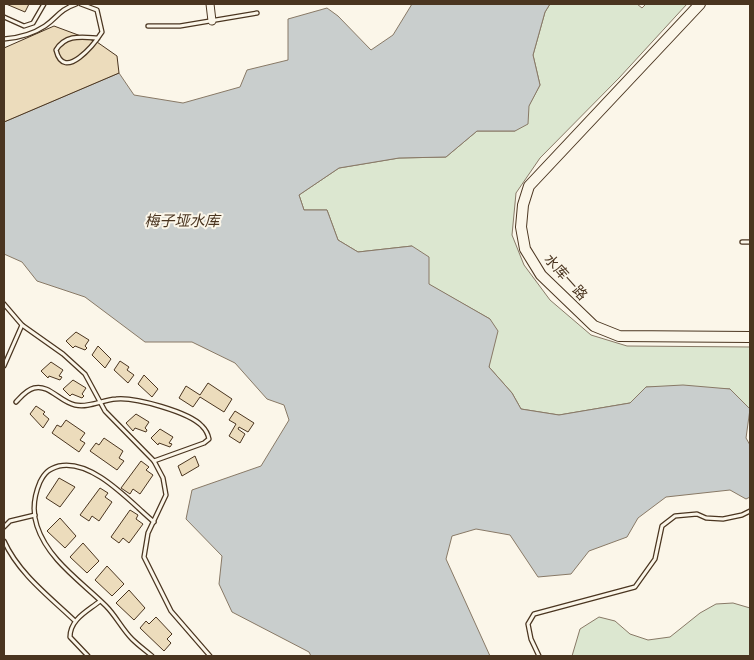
<svg xmlns="http://www.w3.org/2000/svg" width="754" height="660" viewBox="0 0 754 660" font-family="Ubuntu,'Noto Sans SC',sans-serif">
  <style>
    .green { fill: #dce7d0; stroke: #887966 }
    .water { fill: #c9cecd; stroke: #887966 }
    .building { fill: #ecdcbc; stroke: #4a3520 }
    .lines { fill: none; stroke-linecap: round; stroke-linejoin: round }
    .lane-casing { stroke: #4a3520; stroke-width: 5.5 }
    .street-casing { stroke: #4a3520; stroke-width: 9 }
    .secondary-casing { stroke: #4a3520; stroke-width: 12 }
    .lane { stroke: #fbf6e9; stroke-width: 3 }
    .street { stroke: #fbf6e9; stroke-width: 7 }
    .secondary { stroke: #fbf6e9; stroke-width: 10 }
    .labels { text-anchor: middle; stroke-width: 4; stroke-linejoin: round; paint-order: stroke }
    .street-label { font-size: 14px; fill: #4a3520; stroke: #fbf6e9 }
    .water-label { font-size: 15px; font-style: italic; fill: #4a3520; stroke: #fbf6e9 }
  </style>
  <rect width="100%" height="100%" fill="#fbf6e9"/>
  <g class="green">
    <path d="M550,4H637L642,8L646,4H687L619,78L540,158L516,193L512,235L524,265L550,300L591,335L627,346L750,347V409L730,389L646,387L630,403L559,415L521,409L512,393L489,367L490,319L428,284L412,246L358,252L338,240L327,210H304L299,195L339,168L399,158L446,157L477,131H515L540,85L533,55L545,12Z"/>
    <path d="M733,603L750,608V656H572L580,629L599,617L615,621L630,634L648,640L670,637L700,613L716,604Z"/>
  </g>
  <path class="water" d="M412,4H550L545,12L533,55L540,85L529,106L528,124L515,131H477L446,157L399,158L339,168L299,195L304,210H327L338,240L358,252L412,246L429,257V284L490,319L498,331L489,367L512,393L521,409L559,415L630,403L646,387L683,385L730,389L750,409L746,438L750,445V497L746,499L730,490L666,497L638,518L627,537L589,551L571,574L538,577L510,535L476,529L452,536L446,559L490,656H311L309,652L232,612L219,584L222,556L186,519L192,490L261,466L289,420L284,405L267,399L235,363L192,342H145L85,297L37,281L22,262L4,254V122L119,73L134,95L183,103L240,87L247,70L288,60V19L327,8L338,16L371,50L393,35Z"/>
  <g class="building">
    <path d="M6,4H29L25,12Z"/>
    <path d="M54,26L97,42L117,56L119,73L4,122V48Z"/>
    <path d="M76,332L89,340L85,346L87,348L85,350L75,346L73,348L66,341Z"/>
    <path d="M98,346L111,359L105,368L92,355Z"/>
    <path d="M120,361L129,367L127,370L134,375L128,383L114,370Z"/>
    <path d="M51,362L63,370L59,376L62,377L60,380L49,376L48,378L41,371Z"/>
    <path d="M144,375L158,389L152,397L138,384Z"/>
    <path d="M73,380L86,388L82,394L84,396L82,398L72,394L70,396L63,389Z"/>
    <path d="M208,383L232,399L224,412L200,397L193,407L179,398L186,386L200,395Z"/>
    <path d="M36,406L45,412L43,414L49,419L43,428L30,414Z"/>
    <path d="M235,411L254,423L248,432L239,427L238,429L245,434L240,443L229,436L236,424L229,420Z"/>
    <path d="M136,414L149,422L145,428L147,430L146,432L135,428L133,431L126,423Z"/>
    <path d="M66,420L85,433L80,440L85,443L79,452L52,433L57,425L61,427Z"/>
    <path d="M160,429L173,437L169,443L172,444L170,447L159,443L158,445L151,438Z"/>
    <path d="M104,438L123,451L119,458L124,461L117,470L90,451L96,443L99,445Z"/>
    <path d="M195,456L199,466L182,476L178,466Z"/>
    <path d="M141,461L149,467L146,470L153,475L140,494L133,489L130,494L121,488Z"/>
    <path d="M59,478L75,487L60,507L46,498Z"/>
    <path d="M100,488L108,493L105,497L112,502L99,521L92,516L89,521L80,515Z"/>
    <path d="M130,510L138,515L136,519L143,524L129,543L123,538L119,543L111,537Z"/>
    <path d="M60,518L76,536L65,548L47,531Z"/>
    <path d="M83,543L99,561L87,573L70,557Z"/>
    <path d="M107,566L124,584L112,596L95,580Z"/>
    <path d="M129,590L145,608L134,620L116,603Z"/>
    <path d="M156,617L172,634L167,639L171,643L164,651L140,628L146,621L149,624Z"/>
  </g>
  <g class="lines">
    <defs>
      <g id="lane">
        <path d="M81,4L97,10L102,32C95,43 64,83 56,50C66,34 81,37 98,38"/>
        <path d="M4,17L24,26L33,23L44,4"/>
        <path d="M148,26H180L257,13"/>
        <path d="M4,39C18,38 33,34 45,26C58,17 59,10 76,4"/>
        <path d="M742,242H750"/>
        <path d="M4,304L22,325L63,354L85,374L105,411L154,461L163,478L166,495L148,533L144,557L171,611L210,656"/>
        <path d="M4,366L22,325"/>
        <path d="M16,402C21,397 26,390 34,388C49,384 60,402 75,405C89,408 102,400 116,399C135,397 189,412 202,426C206,430 208,434 209,439L204,443L154,461"/>
        <path d="M4,527L10,521L35,515"/>
        <path d="M4,541C19,574 50,597 75,621"/>
        <path d="M88,656L70,637C70,619 88,611 100,601"/>
        <path d="M152,656C145,650 138,645 132,639C122,629 116,616 106,606C82,582 48,560 37,526C32,511 34,496 40,482C45,472 49,469 59,466C93,459 130,502 154,522"/>
        <path d="M539,656L531,639L528,624L534,614L635,587L655,559L662,526L675,516L697,514L706,518L723,519L742,515L750,511"/>
      </g>
      <path id="street" d="M210,4L212,21"/>
      <path id="secondary" d="M700,4L529,186L523,205L521,227L525,249L541,275L594,326L619,336L750,337"/>
    </defs>
    <use href="#lane" class="lane-casing"/>
    <use href="#street" class="street-casing"/>
    <use href="#secondary" class="secondary-casing"/>
    <use href="#lane" class="lane"/>
    <use href="#street" class="street"/>
    <use href="#secondary" class="secondary"/>
  </g>
  <g class="labels">
    <g class="street-label">
      <text transform="translate(566 277) rotate(48)" y="5">水库一路</text>
    </g>
    <g class="water-label">
      <text x="182" y="226">梅子垭水库</text>
    </g>
  </g>
  <rect width="754" height="660" fill="none" stroke="#4a3520" stroke-width="10"/>
</svg>
